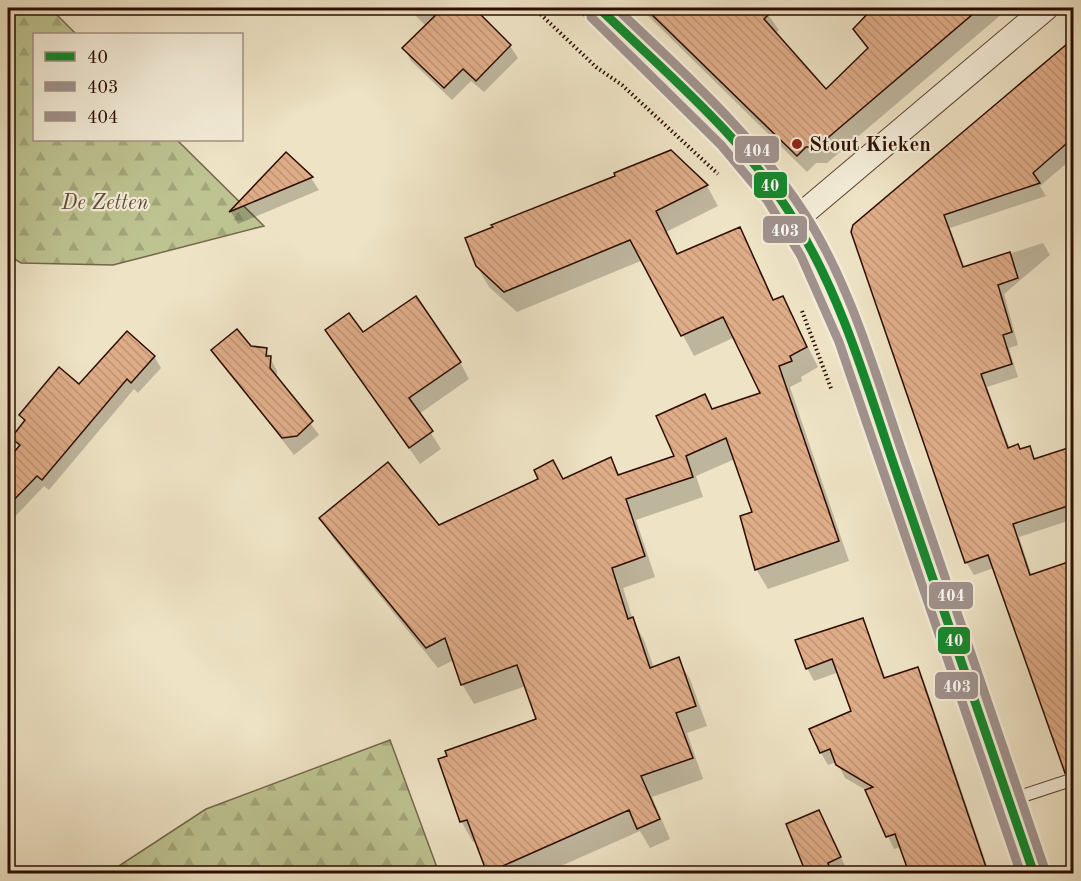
<svg xmlns="http://www.w3.org/2000/svg" width="1081" height="881" viewBox="0 0 1081 881" font-family="'Old Standard TT',serif">
  <style>
    .forest { fill: url(#forest-firs); stroke: #74684a; stroke-width: 1.5 }
    .shadow { fill: #0003 }
    .building { fill: url(#building-back-hatch); stroke: #2c0d03; stroke-width: 1.5 }
    .lines { fill: none; stroke-linecap: round; stroke-linejoin: round }
    .service-casing { stroke: #5c4234; stroke-width: 14 }
    .minor-casing { stroke: #5c4234; stroke-width: 26 }
    .secondary-casing { stroke: #2c0d03; stroke-width: 35 }
    .path { stroke: #2c0d03; stroke-width: 4; stroke-dasharray: 1.5 3; stroke-linecap: butt }
    .service { stroke: #f4edd9; stroke-width: 12 }
    .minor { stroke: #f4edd9; stroke-width: 24 }
    .secondary { stroke: #f4edd9; stroke-width: 33 }
    .bus-1-casing { stroke: #f4edd9; stroke-width: 14 }
    .bus-2-casing { stroke: #f4edd9; stroke-width: 14 }
    .bus-3-casing { stroke: #f4edd9; stroke-width: 14 }
    .bus-1 { stroke: #15882e; stroke-width: 9 }
    .bus-2 { stroke: #a0928e; stroke-width: 9 }
    .bus-3 { stroke: #a0928e; stroke-width: 9 }
    .poi-dot { fill: #8f2418; stroke: #f4edd9; stroke-width: 2 }
    .labels { text-anchor: middle; stroke-width: 4.5; stroke-linejoin: round; paint-order: stroke }
    .poi-label { font-size: 21px; font-weight: bold; fill: #2c0d03; stroke: #f4edd9; text-anchor: start }
    .park-label { font-size: 21px; font-style: italic; fill: #5f4d35; stroke: #f4edd9 }
    .line-badge { stroke: #f4edd9; stroke-width: 2 }
    .badge-label { font-size: 16px; text-anchor: middle; font-weight: bold; fill: #fff }
  </style>
  <defs>
    <pattern id="forest-firs" width="22" height="20" patternUnits="userSpaceOnUse" patternTransform="scale(1.5)"><rect width="22" height="20" fill="#bdc391"/><path d="M5 1l3.5 6h-7zM16 11l3.5 6h-7z" fill="#a3a67b"/></pattern>
    <pattern id="building-back-hatch" width="6" height="6" patternUnits="userSpaceOnUse" patternTransform="scale(1.5)"><rect width="6" height="6" fill="#dfac88"/><path d="M-1 5l2 2M0 0l6 6M5-1l2 2" fill="none" stroke="#c09374"/></pattern>
  </defs>
  <rect width="100%" height="100%" fill="#eee3c5"/>
  <filter id="stains"><feTurbulence type="fractalNoise" baseFrequency=".00333" numOctaves="4"/><feColorMatrix values="0 0 0 0 .2 0 0 0 0 .09 0 0 0 0 .02 0 0 0 .5 -.17"/></filter>
  <radialGradient id="worn" r=".72"><stop offset=".6" stop-color="#630" stop-opacity="0"/><stop offset="1" stop-color="#630" stop-opacity=".3"/></radialGradient>
  <g class="forest">
    <path d="M8,8H50L76,34H34V140H177L264,226L113,265L21,263L8,255Z"/>
    <path d="M390,740L439,873H108L206,809Z"/>
  </g>
  <g class="shadow">
    <path d="M408,8H471L510,46L518,58L484,92L471,81L452,100L411,61L404,48L426,26Z"/>
    <path d="M640,8H763L779,30L775,34L826,91L868,50L855,29L866,18L856,8H1009L827,163H816L807,172Z"/>
    <path d="M1074,39V157L1040,186L1046,196L950,228L965,268L1043,243L1050,255L1004,294L1018,345L1009,348L1018,377L987,387L1010,449L1020,451L1029,448L1036,460L1074,447V519L1019,537L1032,576L1074,562V786L1066,773L994,568L974,575L966,562L852,232Z"/>
    <path d="M671,152L707,186L718,206L666,232L678,256L740,228L774,301L783,297L818,367L801,377L802,381L790,387L849,561L768,589L756,569L754,513L735,459L696,476L703,497L636,520L655,577L623,588L633,620L644,640L654,668L678,659L690,679L707,726L687,733L703,779L652,797L670,839L650,848L640,831L543,874H489L476,840L473,842L461,821L538,720L526,686L474,704L462,684L454,660L438,668L333,538L321,518L439,526L563,480L611,459L620,476L676,457L705,396L713,411L762,394L735,337L694,356L643,260L517,312L489,287L477,266L617,177Z"/>
    <path d="M286,154L311,178L319,190L238,224L231,212Z"/>
    <path d="M327,330L362,334L460,362L469,379L419,414L441,449L420,464Z"/>
    <path d="M266,350L277,371V379L319,435L294,455L213,351Z"/>
    <path d="M154,356L161,368L138,393L134,389L49,490L44,486L8,524V476L17,465L19,448L13,438L25,423L20,415L79,386Z"/>
    <path d="M862,620L886,679L917,669L924,681L990,874H911L901,847L894,849L866,790L845,778L837,762L828,765L821,753L811,729L853,712L839,672L814,681L807,668Z"/>
    <path d="M825,824L847,870L838,874H808L788,825Z"/>
  </g>
  <g class="building">
    <path d="M443,8H474L511,45L476,81L463,69L444,88L402,48Z"/>
    <path d="M645,8H775L764,19L826,89L868,48L853,29L873,8H980L817,147H806L797,156Z"/>
    <path d="M1074,38V137L1033,173L1040,183L944,215L963,267L1010,252L1018,278L998,285L1012,332L1003,335L1012,364L981,374L1008,448L1018,444L1020,449L1030,446L1034,459L1074,446V504L1013,524L1030,575L1074,560V771L1065,773L988,555L965,563L851,232L853,225Z"/>
    <path d="M671,150L708,185L656,211L677,254L740,227L773,300L783,296L807,347L790,356L792,361L779,366L839,541L755,570L740,516L752,512L726,438L686,456L693,477L626,499L645,556L612,568L628,619L633,617L650,668L679,657L696,706L676,713L693,758L641,776L660,819L637,829L629,810L487,873L467,820L460,822L438,759L447,756L445,751L536,719L517,665L461,685L445,638L426,648L319,518L388,462L439,525L538,479L534,470L553,460L563,479L611,457L618,475L674,456L656,416L705,394L712,409L760,393L723,317L681,336L630,240L504,292L476,266L465,238L493,227L491,225L615,176L614,173Z"/>
    <path d="M286,152L313,177L229,212Z"/>
    <path d="M416,296L461,362L409,398L433,431L409,448L325,330L349,313L363,332Z"/>
    <path d="M237,329L251,346L267,348L266,356H271L270,368L313,421L297,436L282,438L211,350Z"/>
    <path d="M127,331L155,356L131,383L127,379L42,480L37,476L8,506V459L20,445L11,438L25,420L19,415L59,367L79,384Z"/>
    <path d="M863,618L884,678L918,667L988,873H909L895,834L886,837L865,790L873,787L836,765L830,749L820,753L809,729L851,711L832,659L806,669L795,640Z"/>
    <path d="M819,810L841,857L828,863L831,873H806L786,824Z"/>
  </g>
  <g class="lines">
    <defs>
      <path id="service" d="M1010,800L1074,779"/>
      <path id="minor" d="M795,220L1046,8"/>
      <path id="secondary" d="M599,8C664,72 749,144 796,222C818,259 834,299 850,338L1034,874"/>
    </defs>
    <use href="#service" class="service-casing"/>
    <use href="#minor" class="minor-casing"/>
    <use href="#secondary" class="secondary-casing"/>
    <g class="path">
      <path d="M534,8L596,67L622,85L718,174"/>
      <path d="M802,311L832,391"/>
    </g>
    <use href="#service" class="service"/>
    <use href="#minor" class="minor"/>
    <use href="#secondary" class="secondary"/>
    <defs>
      <path id="bus-1" d="M599,8C668,75 746,139 796,223C844,301 869,393 899,480C944,611 989,742 1034,874"/>
      <path id="bus-2" d="M591,17L721,145L767,200L801,256L839,342L1021,874"/>
      <path id="bus-3" d="M616,8C683,72 754,135 805,214C854,291 878,384 908,469C954,603 999,737 1045,870"/>
    </defs>
    <use href="#bus-1" class="bus-1-casing"/>
    <use href="#bus-2" class="bus-2-casing"/>
    <use href="#bus-3" class="bus-3-casing"/>
    <use href="#bus-1" class="bus-1"/>
    <use href="#bus-2" class="bus-2"/>
    <use href="#bus-3" class="bus-3"/>
  </g>
  <circle class="poi-dot" cx="797" cy="144" r="6"/>
  <g class="labels">
    <g class="poi-label">
      <text x="809" y="151">Stout Kieken</text>
    </g>
    <g class="park-label">
      <text x="105" y="209">De Zetten</text>
    </g>
  </g>
  <g class="line-badge">
    <rect x="734" y="135" width="46" height="29" rx="6" fill="#a0928e"/>
    <rect x="753" y="171" width="35" height="28" rx="6" fill="#15882e"/>
    <rect x="762" y="215" width="46" height="29" rx="6" fill="#a0928e"/>
    <rect x="928" y="581" width="46" height="29" rx="6" fill="#a0928e"/>
    <rect x="937" y="626" width="34" height="29" rx="6" fill="#15882e"/>
    <rect x="934" y="671" width="45" height="29" rx="6" fill="#a0928e"/>
  </g>
  <g class="badge-label">
    <text x="757" y="156">404</text>
    <text x="770" y="191">40</text>
    <text x="785" y="236">403</text>
    <text x="951" y="601">404</text>
    <text x="954" y="646">40</text>
    <text x="957" y="692">403</text>
  </g>
  <rect width="1081" height="881" fill="none" stroke="#eee3c5" stroke-width="30"/>
  <rect x="9" y="9" width="1063" height="863" fill="none" stroke="#2c0d03" stroke-width="3"/>
  <rect x="15" y="15" width="1051" height="851" fill="none" stroke="#2c0d03" stroke-width="1.5"/>
  <rect x="33" y="33" width="210" height="108" fill="#f4edd9" stroke="#a49383" stroke-width="1.5"/>
  <rect x="45" y="52" width="30" height="9" fill="#15882e" stroke="#a49383" stroke-width="1.5"/>
  <text x="87" y="63" font-size="18" fill="#2c0d03">40</text>
  <rect x="45" y="82" width="30" height="9" fill="#a0928e" stroke="#a49383" stroke-width="1.5"/>
  <text x="87" y="93" font-size="18" fill="#2c0d03">403</text>
  <rect x="45" y="112" width="30" height="9" fill="#a0928e" stroke="#a49383" stroke-width="1.5"/>
  <text x="87" y="123" font-size="18" fill="#2c0d03">404</text>
  <rect width="100%" height="100%" filter="url(#stains)"/>
  <rect width="100%" height="100%" fill="url(#worn)"/>
</svg>
